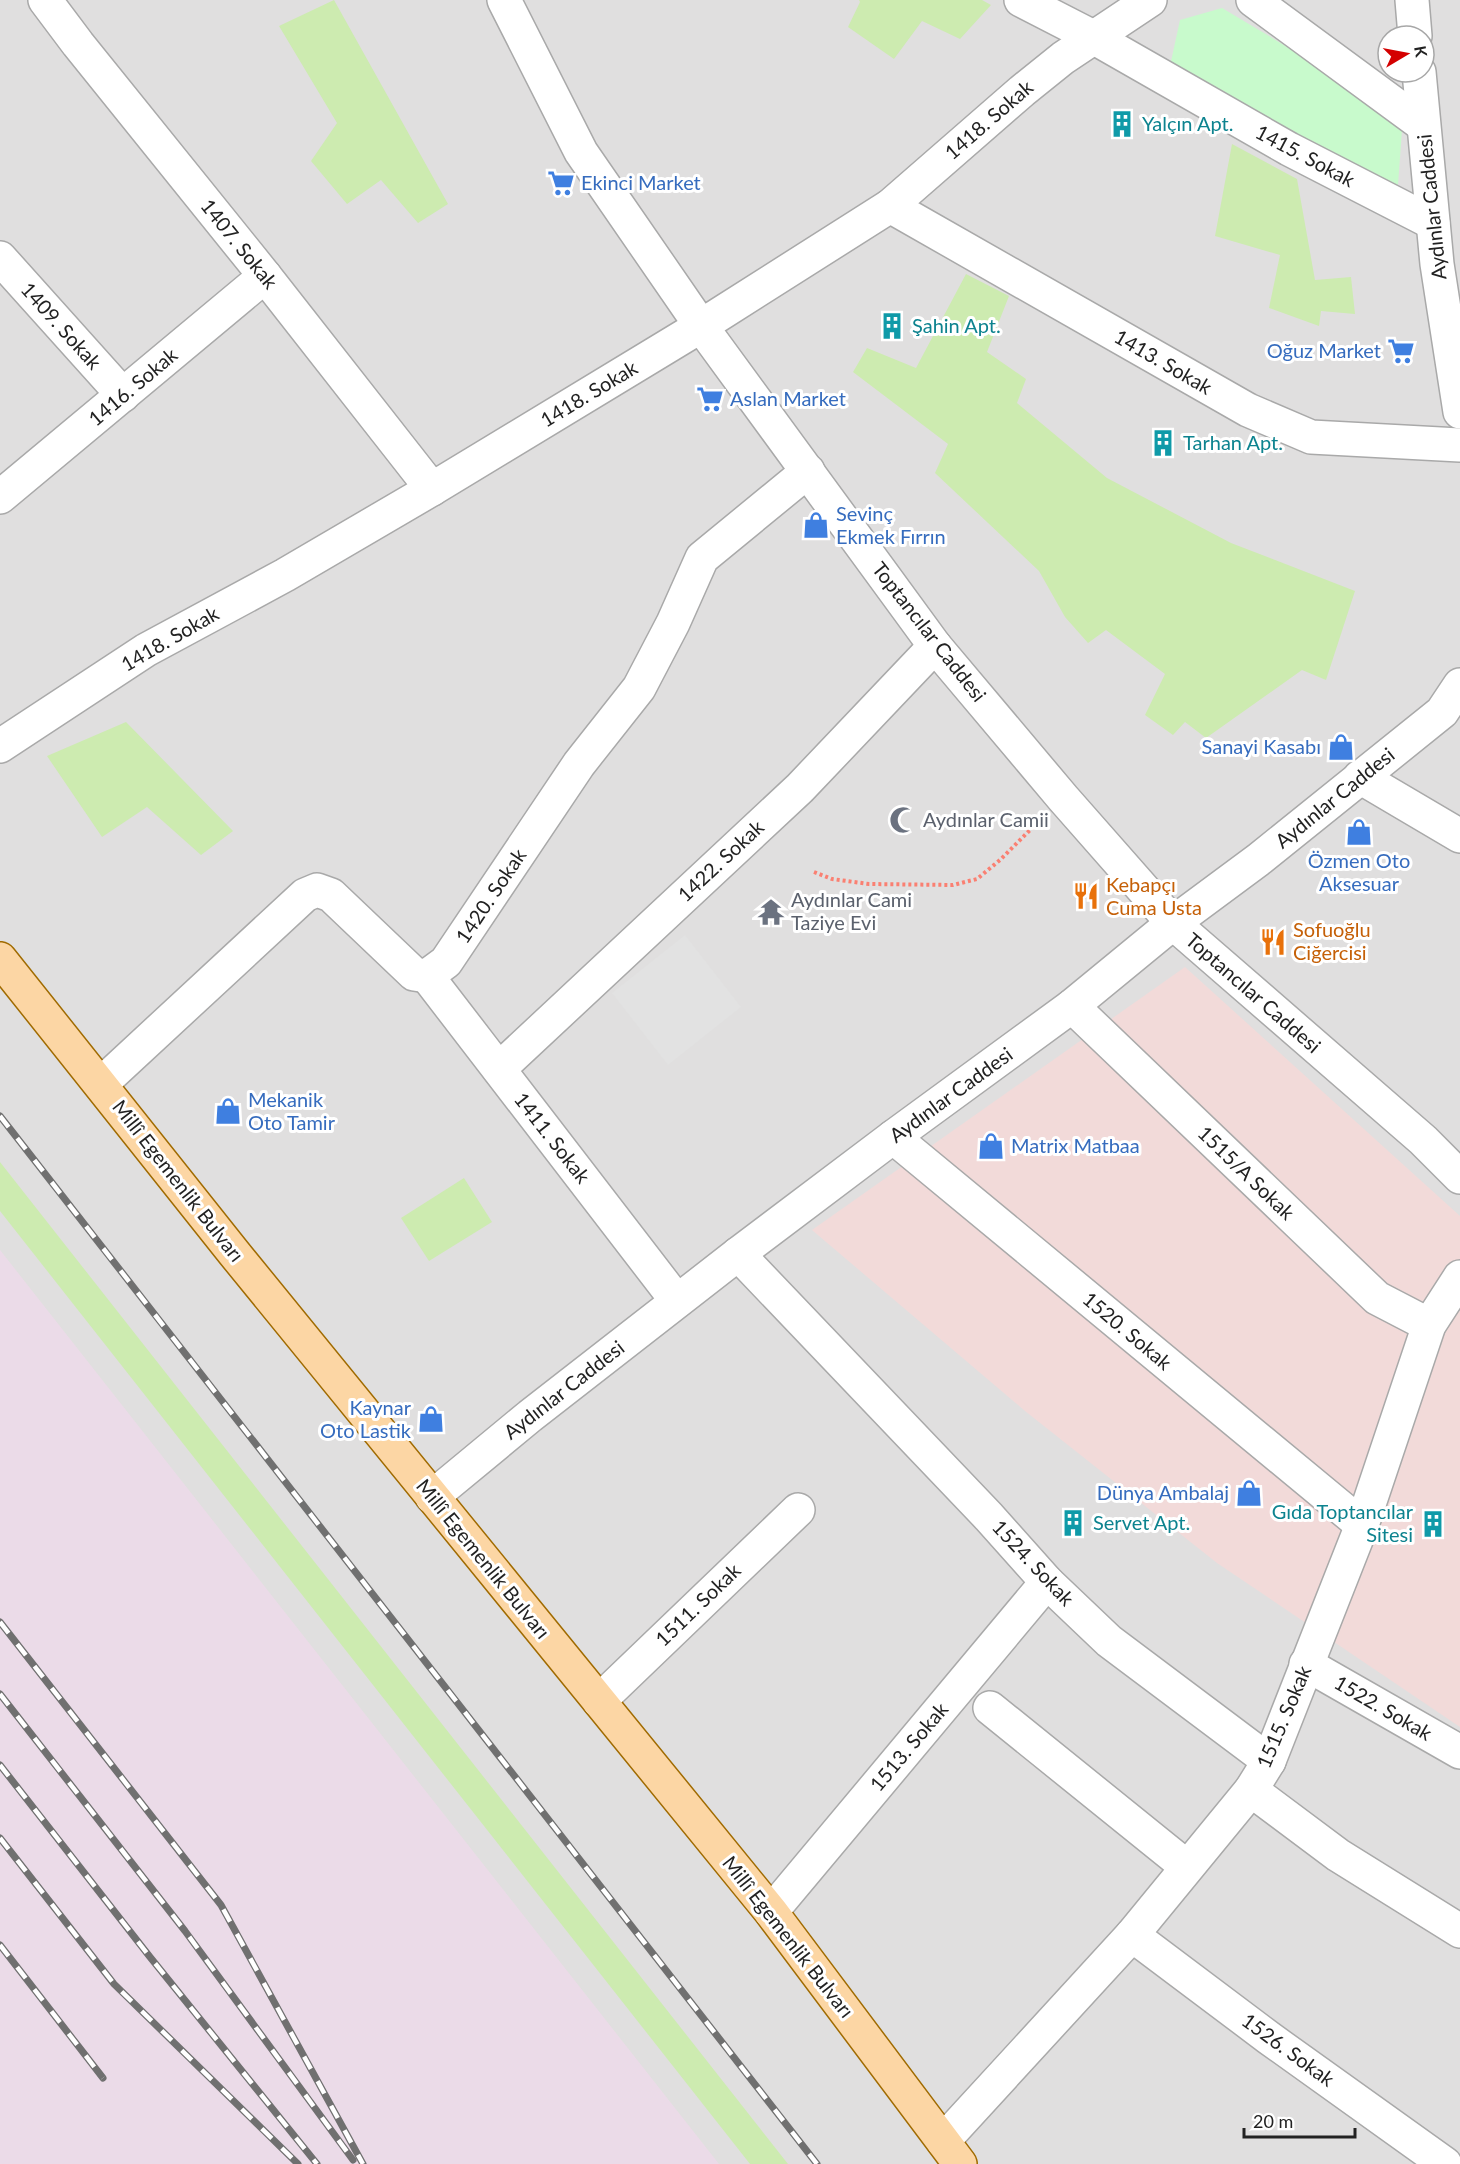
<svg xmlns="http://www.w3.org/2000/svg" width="1460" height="2164" viewBox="0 0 1460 2164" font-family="Lato,sans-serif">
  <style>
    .residential { fill: #e0dfdf; fill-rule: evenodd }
    .commercial { fill: #f2dad9 }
    .industrial { fill: #ebdbe8 }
    .grass { fill: #cdebb0 }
    .park { fill: #c8facc }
    .parking { fill: #e2e2e2 }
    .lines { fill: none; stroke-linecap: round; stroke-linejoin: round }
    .minor-casing { stroke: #a9a9a9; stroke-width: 36 }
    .major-casing { stroke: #a06b00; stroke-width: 36 }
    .path { stroke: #fa8072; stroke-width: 4; stroke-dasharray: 3 3; stroke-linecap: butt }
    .minor { stroke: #fff; stroke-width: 33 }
    .major { stroke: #fcd6a4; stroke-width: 33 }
    .rail-casing { stroke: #707070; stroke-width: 7 }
    .rail { stroke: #fff; stroke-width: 4.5; stroke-dasharray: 14; stroke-linecap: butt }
    .labels { text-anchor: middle; stroke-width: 6; stroke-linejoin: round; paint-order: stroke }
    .street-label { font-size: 20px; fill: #222; stroke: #fff }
    .culture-label { font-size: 20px; fill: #0d838f; stroke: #fff; text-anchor: start }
    .shop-label { font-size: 20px; fill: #366cbe; stroke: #fff; text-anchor: start }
    .worship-label { font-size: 20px; fill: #5b616d; stroke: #fff; text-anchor: start }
    .food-label { font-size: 20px; fill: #c56008; stroke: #fff; text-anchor: start }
  </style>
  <rect width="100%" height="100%" fill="#f2efe9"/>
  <path class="residential" d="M0,0H1460V2164H0ZM1388,36H1424V72H1388Z"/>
  <path class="commercial" d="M1185,967L1460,1216V1727L1217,1563L1025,1411L812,1230Z"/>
  <path class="industrial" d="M0,1250L719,2164H0Z"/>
  <g class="grass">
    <path d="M334,0L448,204L418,223L381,180L347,204L311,161L337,123L279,26Z"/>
    <path d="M859,0H982L991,5L960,39L922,21L894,59L848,27L860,2Z"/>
    <path d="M1232,144L1297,179L1315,280L1351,277L1355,314L1321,311L1319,326L1269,308L1280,255L1215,236Z"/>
    <path d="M966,274L1009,296L987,352L1026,379L1017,403L1107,478L1231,543L1355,591L1326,680L1302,670L1206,738L1185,722L1173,735L1145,715L1165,674L1106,630L1088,643L1065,617L1039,571L935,473L948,444L853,372L867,348L916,368Z"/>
    <path d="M126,722L233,831L201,855L147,807L102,837L47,756Z"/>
    <path d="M0,1162L788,2164H750L0,1211Z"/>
    <path d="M464,1178L492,1222L429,1261L401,1218Z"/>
  </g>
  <path class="park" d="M1222,8L1403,116L1398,185L1168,75L1180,20Z"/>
  <path class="parking" d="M685,935L741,1007L668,1065L612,993Z"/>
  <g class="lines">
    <defs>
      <g id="minor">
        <path d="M45,0L78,44L265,276L432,489"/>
        <path d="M504,0L581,152L701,326L935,646L1063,798L1173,923L1423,1140L1460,1177"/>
        <path d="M1021,0L1093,37L1289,149L1433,223"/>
        <path d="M1253,0L1423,125"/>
        <path d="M1412,0L1415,36"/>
        <path d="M1419,72L1437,264L1460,412"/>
        <path d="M890,206L1248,410L1311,437L1460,445"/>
        <path d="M0,258L123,395"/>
        <path d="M0,497L265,276"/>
        <path d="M0,746L146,650L285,575L432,489L701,326L890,206L1022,91L1063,58L1150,0"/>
        <path d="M1360,777L1460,836"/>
        <path d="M427,976L677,1301"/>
        <path d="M1072,1006L1377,1298L1429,1325"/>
        <path d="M499,1069L800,788L935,646"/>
        <path d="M101,1084L305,895L317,890L331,895L414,974L427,976L446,962L579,764L639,688L673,623L702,558L808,471"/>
        <path d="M893,1137L1362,1525"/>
        <path d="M738,1254L989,1517L1047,1582L1109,1641L1269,1761"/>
        <path d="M432,1497L530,1416L738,1254L893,1137L1072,1006L1173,923L1258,860L1442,712L1460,685"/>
        <path d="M1306,1664L1460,1752"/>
        <path d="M599,1701L798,1510"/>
        <path d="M990,1708L1187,1867"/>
        <path d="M1251,1790L1338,1855L1460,1931"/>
        <path d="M771,1912L1047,1582"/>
        <path d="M1132,1935L1269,2038L1445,2164"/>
        <path d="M943,2141L1132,1935L1251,1790L1269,1761L1362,1525L1429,1325L1460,1277"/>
      </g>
      <path id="major" d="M0,959L234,1253L771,1912L960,2164"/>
    </defs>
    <use href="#minor" class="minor-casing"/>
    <use href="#major" class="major-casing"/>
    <path class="path" d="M814,872L832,879L869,884L953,885L977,879L1000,860L1037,823"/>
    <use href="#minor" class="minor"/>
    <use href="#major" class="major"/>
    <defs>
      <g id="rail">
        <path d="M0,1116L817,2164"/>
        <path d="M0,1622L221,1905L363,2164"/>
        <path d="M0,1694L185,1931L353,2160"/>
        <path d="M0,1765L150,1957L317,2164"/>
        <path d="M0,1838L114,1984L298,2164"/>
        <path d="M0,1945L103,2078"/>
      </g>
    </defs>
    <use href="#rail" class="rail-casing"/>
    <use href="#rail" class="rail"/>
  </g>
  <defs>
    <symbol id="building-bare" viewBox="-9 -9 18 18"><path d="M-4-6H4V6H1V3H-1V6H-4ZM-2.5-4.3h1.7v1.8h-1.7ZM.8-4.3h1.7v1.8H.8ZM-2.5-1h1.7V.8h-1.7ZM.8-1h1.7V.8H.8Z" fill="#0f9aa8" stroke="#fff" stroke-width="2.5" paint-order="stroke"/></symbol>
    <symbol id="supermarket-bare" viewBox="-9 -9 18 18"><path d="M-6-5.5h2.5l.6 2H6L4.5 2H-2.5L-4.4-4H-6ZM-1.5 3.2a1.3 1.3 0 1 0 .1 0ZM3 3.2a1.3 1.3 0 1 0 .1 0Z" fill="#3f7fe0" stroke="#fff" stroke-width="2.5" paint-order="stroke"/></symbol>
    <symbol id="shop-bare" viewBox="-9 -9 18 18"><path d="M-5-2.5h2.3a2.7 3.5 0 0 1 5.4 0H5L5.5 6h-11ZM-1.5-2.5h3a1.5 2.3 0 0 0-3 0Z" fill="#3f7fe0" stroke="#fff" stroke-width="2.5" paint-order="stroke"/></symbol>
    <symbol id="mosque-bare" viewBox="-9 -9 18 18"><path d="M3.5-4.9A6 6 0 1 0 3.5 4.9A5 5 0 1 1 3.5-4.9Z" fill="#6b7280" stroke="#fff" stroke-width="2.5" paint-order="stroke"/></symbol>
    <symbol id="restaurant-bare" viewBox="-9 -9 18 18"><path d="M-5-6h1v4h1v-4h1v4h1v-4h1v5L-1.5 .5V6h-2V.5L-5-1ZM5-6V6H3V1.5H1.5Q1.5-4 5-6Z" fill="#e8710a" stroke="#fff" stroke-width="2.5" paint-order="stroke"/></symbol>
    <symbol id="temple-bare" viewBox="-9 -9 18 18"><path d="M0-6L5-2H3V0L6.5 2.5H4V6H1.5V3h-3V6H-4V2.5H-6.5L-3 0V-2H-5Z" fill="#6b7280" stroke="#fff" stroke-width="2.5" paint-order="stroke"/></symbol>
  </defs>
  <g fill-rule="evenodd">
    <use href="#building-bare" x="1103" y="105" width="38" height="38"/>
    <use href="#supermarket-bare" x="542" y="164" width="38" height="38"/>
    <use href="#building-bare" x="873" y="307" width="38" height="38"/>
    <use href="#supermarket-bare" x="1382" y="332" width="38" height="38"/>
    <use href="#supermarket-bare" x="691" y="380" width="38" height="38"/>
    <use href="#building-bare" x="1144" y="424" width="38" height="38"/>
    <use href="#shop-bare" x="797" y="506" width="38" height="38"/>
    <use href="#shop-bare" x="1322" y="728" width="38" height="38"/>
    <use href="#mosque-bare" x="884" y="801" width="38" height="38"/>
    <use href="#shop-bare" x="1340" y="813" width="38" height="38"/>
    <use href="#restaurant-bare" x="1067" y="877" width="38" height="38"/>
    <use href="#temple-bare" x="752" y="893" width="38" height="38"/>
    <use href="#restaurant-bare" x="1254" y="923" width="38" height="38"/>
    <use href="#shop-bare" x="209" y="1092" width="38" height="38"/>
    <use href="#shop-bare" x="972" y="1127" width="38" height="38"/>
    <use href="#shop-bare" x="412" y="1400" width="38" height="38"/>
    <use href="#shop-bare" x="1230" y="1474" width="38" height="38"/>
    <use href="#building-bare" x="1054" y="1504" width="38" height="38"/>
    <use href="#building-bare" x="1414" y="1505" width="38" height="38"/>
  </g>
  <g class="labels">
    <g class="street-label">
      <text transform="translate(989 120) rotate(-41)" y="7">1418. Sokak</text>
      <text transform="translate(1305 156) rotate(28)" y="7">1415. Sokak</text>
      <text transform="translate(1432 207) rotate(-96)" y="7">Aydınlar Caddesi</text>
      <text transform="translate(239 244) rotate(51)" y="7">1407. Sokak</text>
      <text transform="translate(61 326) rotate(48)" y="7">1409. Sokak</text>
      <text transform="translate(1163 362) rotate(30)" y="7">1413. Sokak</text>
      <text transform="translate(133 387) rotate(-40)" y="7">1416. Sokak</text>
      <text transform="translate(589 394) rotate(-31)" y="7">1418. Sokak</text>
      <text transform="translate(929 632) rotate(52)" y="7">Toptancılar Caddesi</text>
      <text transform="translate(170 639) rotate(-30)" y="7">1418. Sokak</text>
      <text transform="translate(1335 798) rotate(-39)" y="7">Aydınlar Caddesi</text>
      <text transform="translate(721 861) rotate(-43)" y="7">1422. Sokak</text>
      <text transform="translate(491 896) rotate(-56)" y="7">1420. Sokak</text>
      <text transform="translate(1253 993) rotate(41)" y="7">Toptancılar Caddesi</text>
      <text transform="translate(951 1095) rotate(-36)" y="7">Aydınlar Caddesi</text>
      <text transform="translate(552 1138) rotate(52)" y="7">1411. Sokak</text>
      <text transform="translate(1246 1173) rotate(44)" y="7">1515/A Sokak</text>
      <text transform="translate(178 1181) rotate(52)" y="7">Millî Egemenlik Bulvarı</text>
      <text transform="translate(1127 1331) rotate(40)" y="7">1520. Sokak</text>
      <text transform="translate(564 1390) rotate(-38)" y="7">Aydınlar Caddesi</text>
      <text transform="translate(483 1559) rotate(51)" y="7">Millî Egemenlik Bulvarı</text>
      <text transform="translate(1033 1563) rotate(47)" y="7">1524. Sokak</text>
      <text transform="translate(698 1605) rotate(-44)" y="7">1511. Sokak</text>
      <text transform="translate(1383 1708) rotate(30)" y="7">1522. Sokak</text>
      <text transform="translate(1284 1717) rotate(-67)" y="7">1515. Sokak</text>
      <text transform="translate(909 1747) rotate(-50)" y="7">1513. Sokak</text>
      <text transform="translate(788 1937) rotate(52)" y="7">Millî Egemenlik Bulvarı</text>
      <text transform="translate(1288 2050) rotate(36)" y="7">1526. Sokak</text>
    </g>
    <g class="culture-label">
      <text x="1142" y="131">Yalçın Apt.</text>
      <text x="912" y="333">Şahin Apt.</text>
      <text x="1183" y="450">Tarhan Apt.</text>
      <text x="1413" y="1519" text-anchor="end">Gıda Toptancılar<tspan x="1413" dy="23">Sitesi</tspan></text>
      <text x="1093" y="1530">Servet Apt.</text>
    </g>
    <g class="shop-label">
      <text x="581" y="190">Ekinci Market</text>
      <text x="1381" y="358" text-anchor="end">Oğuz Market</text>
      <text x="730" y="406">Aslan Market</text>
      <text x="836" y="521">Sevinç<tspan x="836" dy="23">Ekmek Fırrın</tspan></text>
      <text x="1321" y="754" text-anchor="end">Sanayi Kasabı</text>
      <text x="1359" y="868" text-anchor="middle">Özmen Oto<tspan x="1359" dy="23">Aksesuar</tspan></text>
      <text x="248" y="1107">Mekanik<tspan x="248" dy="23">Oto Tamir</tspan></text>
      <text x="1011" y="1153">Matrix Matbaa</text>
      <text x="411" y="1415" text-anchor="end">Kaynar<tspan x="411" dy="23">Oto Lastik</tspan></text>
      <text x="1229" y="1500" text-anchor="end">Dünya Ambalaj</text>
    </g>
    <g class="worship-label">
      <text x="923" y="827">Aydınlar Camii</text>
      <text x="791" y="907">Aydınlar Cami<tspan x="791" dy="23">Taziye Evi</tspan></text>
    </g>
    <g class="food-label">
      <text x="1106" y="892">Kebapçı<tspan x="1106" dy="23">Cuma Usta</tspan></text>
      <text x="1293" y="937">Sofuoğlu<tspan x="1293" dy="23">Ciğercisi</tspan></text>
    </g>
  </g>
  <g transform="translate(1406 54) rotate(80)"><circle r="28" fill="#ffffff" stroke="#a7a7a7" stroke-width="1.5"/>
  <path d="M0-4.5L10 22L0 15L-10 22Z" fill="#d40000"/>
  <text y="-9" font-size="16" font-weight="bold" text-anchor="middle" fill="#222222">K</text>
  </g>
  <path d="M1244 2128v9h111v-9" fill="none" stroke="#222222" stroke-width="3"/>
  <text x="1253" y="2128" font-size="18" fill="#222222" stroke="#ffffff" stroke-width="4.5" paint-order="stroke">20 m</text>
</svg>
